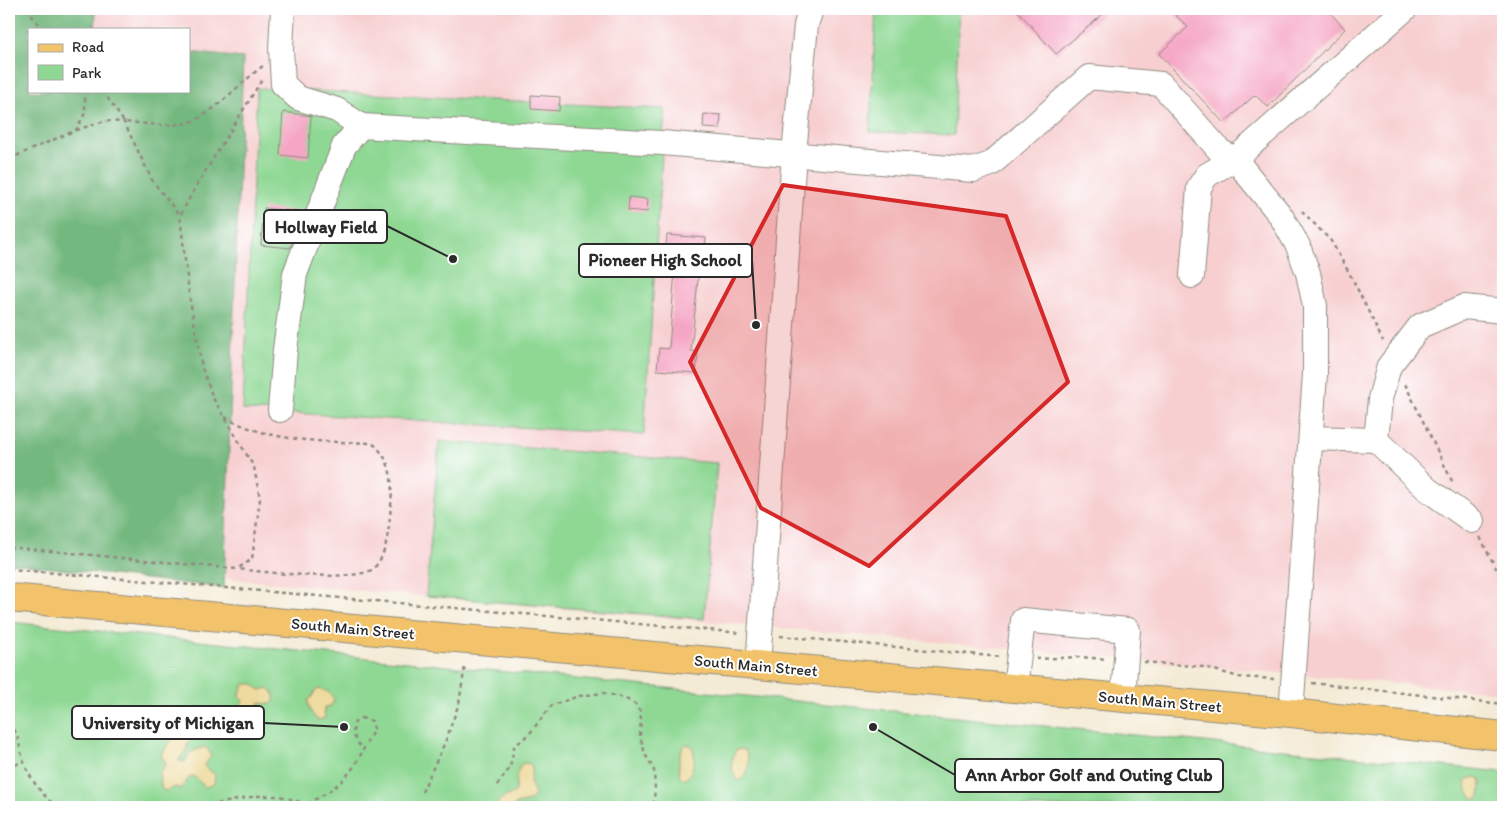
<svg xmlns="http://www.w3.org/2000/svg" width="1512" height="816" viewBox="0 0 1512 816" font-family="Itim,sans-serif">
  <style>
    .built { fill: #f7cfd0; fill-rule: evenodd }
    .green { fill: #8fd894; stroke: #5d8260 }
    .forest { fill: #73b87e; stroke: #4f7254 }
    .sand { fill: #eeda9e; stroke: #8c8264 }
    .building { fill: #f5a6c4 }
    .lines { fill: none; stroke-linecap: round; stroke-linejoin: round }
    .minor-casing { stroke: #908b80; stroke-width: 26 }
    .major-casing { stroke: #908b80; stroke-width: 30 }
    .path { stroke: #908b80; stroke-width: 2.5; stroke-dasharray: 4 4; stroke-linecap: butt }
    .minor { stroke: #fff; stroke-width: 24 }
    .major { stroke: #f2c36a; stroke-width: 28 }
    .marked { fill: #d62828; fill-opacity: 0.2; stroke: #d62828; stroke-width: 4; stroke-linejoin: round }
    .labels { text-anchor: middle; stroke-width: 4; stroke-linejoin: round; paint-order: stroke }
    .street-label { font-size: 16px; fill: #2b2b2b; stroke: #fff }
    .leader { fill: none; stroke: #2b2b2b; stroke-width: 2 }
    .callout-dot { fill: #2b2b2b; stroke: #fff; stroke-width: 2 }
    .callout { fill: #fff; stroke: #2b2b2b; stroke-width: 2 }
    .callout-label { font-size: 18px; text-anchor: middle; font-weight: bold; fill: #2b2b2b }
  </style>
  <rect width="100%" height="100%" fill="#fff"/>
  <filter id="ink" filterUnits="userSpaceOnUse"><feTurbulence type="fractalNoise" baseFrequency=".02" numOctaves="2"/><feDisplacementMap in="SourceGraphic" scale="10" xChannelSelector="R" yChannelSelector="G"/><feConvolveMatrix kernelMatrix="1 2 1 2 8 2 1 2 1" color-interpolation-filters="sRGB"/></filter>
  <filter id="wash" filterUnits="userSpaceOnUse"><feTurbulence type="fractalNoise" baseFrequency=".0096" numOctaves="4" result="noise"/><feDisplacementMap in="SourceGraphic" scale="20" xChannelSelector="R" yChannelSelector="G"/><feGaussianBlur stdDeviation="1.12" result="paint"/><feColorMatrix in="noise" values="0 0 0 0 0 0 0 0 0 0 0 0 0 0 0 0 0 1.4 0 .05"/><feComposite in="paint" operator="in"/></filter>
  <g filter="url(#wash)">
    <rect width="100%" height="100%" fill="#f4ebd6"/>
    <path class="built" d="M9,9H1503V693L9,559ZM29,29H189V91H29Z"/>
    <g class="green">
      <path d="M876,9H959L954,135L870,132Z"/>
      <path d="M257,88L665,109L644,435L243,410Z"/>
      <path d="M439,441L717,463L704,619L426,596Z"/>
      <path d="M9,622L1503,772V807H9Z"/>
    </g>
    <path class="forest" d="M9,9H96L95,29H29V91H189V52L243,58L224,588L9,563Z"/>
    <g class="sand">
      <path d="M244,684H253L260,690L269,688L274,694V701L271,704L259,703L260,714C252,720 244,721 237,714V710L243,701L239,696Z"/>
      <path d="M319,689L329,692L334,700L331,706L324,707L325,718L318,720C312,716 308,707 308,700L312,697L315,691Z"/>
      <path d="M175,726H185L192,737L187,745V750L179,759V761L185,762L189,753L204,747L208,749L211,756L204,766L215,775L214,784L205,787L194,776L189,778L181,789L175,787L165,791L162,789L159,774L166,764L161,755L172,738L171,729Z"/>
      <path d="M686,744L692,746C696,757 695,771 685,779L680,777C678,767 678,751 686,744Z"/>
      <path d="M737,749L745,750C750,761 750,773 740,780H737C730,771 730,758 737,749Z"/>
      <path d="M522,763L530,764L532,767L530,782L535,794L529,801L516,804L514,807H497C499,795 508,798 516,791L517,773Z"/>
      <path d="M1476,777L1481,780L1480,797L1474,800L1467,790L1465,780Z"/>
    </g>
    <g id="blocks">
      <g class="building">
        <path d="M1016,9H1109L1056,54Z"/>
        <path d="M1169,9H1327L1345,29L1268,107L1255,95L1224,123L1159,54L1188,27Z"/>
        <path d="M531,95L560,97L559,111L531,109Z"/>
        <path d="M283,112L311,116L308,158L280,155Z"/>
        <path d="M704,114L721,115L720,129L703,128Z"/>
        <path d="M629,197L648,199L647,212L628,210Z"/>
        <path d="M264,208L304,212L290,248L261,245Z"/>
        <path d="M667,235L706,238L704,259H700L691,351L698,352L696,373L657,370L659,348L669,349L676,257L665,256Z"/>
      </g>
    </g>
  </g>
  <g filter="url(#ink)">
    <use href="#blocks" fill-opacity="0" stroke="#908b80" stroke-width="1"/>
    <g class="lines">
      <defs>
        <g id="minor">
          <path d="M283,9L281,49L283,84L298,98L337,110L361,126"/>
          <path d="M1192,276L1199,187L1207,175L1235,159L1405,9"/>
          <path d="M280,410L285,350L295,274L344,146L361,126L662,143L973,170L991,164L1089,77L1161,84L1220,151L1235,159L1281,216L1298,246L1308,273L1315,306V374L1291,713"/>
          <path d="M1311,438L1376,440L1427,489L1472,521"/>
          <path d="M1376,440L1380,399L1389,366L1420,326L1464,307L1503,311"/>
          <path d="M758,665L794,154L806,25L811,9"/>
          <path d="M1015,688L1023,620L1128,630L1123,697"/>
        </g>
        <path id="major" d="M9,598L1291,713L1503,736"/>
      </defs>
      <use href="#minor" class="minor-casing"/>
      <use href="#major" class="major-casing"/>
      <g class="path">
        <path d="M26,9L43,29"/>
        <path d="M103,91L124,122C145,123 170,128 190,122C211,116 242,81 263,66"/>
        <path d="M76,130L105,121L124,122L152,180L180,216"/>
        <path d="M9,159L76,130L85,113V91"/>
        <path d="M1302,211L1331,241L1352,278L1383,341"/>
        <path d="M1405,384L1453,483"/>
        <path d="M225,417C272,443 320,441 372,443C392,459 393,482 391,506C389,525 388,554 374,568C360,583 261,572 238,569"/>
        <path d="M1480,537L1503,582"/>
        <path d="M9,547L237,569L252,559L260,499L254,467L213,398L202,368L189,294L180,216L195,188L263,78"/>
        <path d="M9,569L742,633"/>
        <path d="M780,636L1001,657"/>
        <path d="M1036,659L1079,657L1106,659"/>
        <path d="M1144,662L1204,667L1239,677L1274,679"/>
        <path d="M1312,683L1503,704"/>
        <path d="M361,718L372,721L374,729L363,750C355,740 351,734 355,722Z"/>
        <path d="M9,723C19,733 19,746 23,759C29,779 42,794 56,807"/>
        <path d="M9,770L23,760"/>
        <path d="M497,785L510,768L514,747L530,733L552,705L579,696L603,693L624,698L635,704L641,713L640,736L645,754L654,770L655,790L653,807"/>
        <path d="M422,792L446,740L459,703L465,666"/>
        <path d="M202,807L256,796H280L307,804"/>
        <path d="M300,807C329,793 349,781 363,750"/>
      </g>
      <use href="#minor" class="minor"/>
      <use href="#major" class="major"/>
    </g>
  </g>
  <path class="marked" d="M783,185L1006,216L1068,382L869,566L761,508L690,362Z"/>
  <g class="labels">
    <g class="street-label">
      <text transform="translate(353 628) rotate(5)" y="6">South Main Street</text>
      <text transform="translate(756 665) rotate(5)" y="6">South Main Street</text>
      <text transform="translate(1160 701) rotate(5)" y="6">South Main Street</text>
    </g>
  </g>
  <path class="leader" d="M453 259L387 226M756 325L752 260M344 727L264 723M873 727L955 775"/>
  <g class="callout-dot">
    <circle cx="453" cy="259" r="5"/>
    <circle cx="756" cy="325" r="5"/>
    <circle cx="344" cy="727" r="5"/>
    <circle cx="873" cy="727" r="5"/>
  </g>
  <g class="callout">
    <rect x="264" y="210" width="123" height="33" rx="5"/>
    <rect x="579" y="244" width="173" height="33" rx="5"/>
    <rect x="72" y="706" width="192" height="33" rx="5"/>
    <rect x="955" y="759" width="268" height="33" rx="5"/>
  </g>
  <g class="callout-label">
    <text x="326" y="233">Hollway Field</text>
    <text x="665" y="266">Pioneer High School</text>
    <text x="168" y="729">University of Michigan</text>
    <text x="1089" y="781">Ann Arbor Golf and Outing Club</text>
  </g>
  <rect width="1512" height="816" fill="none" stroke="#fff" stroke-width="30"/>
  <rect x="28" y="28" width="162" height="65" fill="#ffffff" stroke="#aaaaaa"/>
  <rect x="38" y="44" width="25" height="8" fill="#f2c36a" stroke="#aaaaaa"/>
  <text x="72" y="52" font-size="15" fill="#2b2b2b">Road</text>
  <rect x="38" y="65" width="25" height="15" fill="#8fd894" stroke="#aaaaaa"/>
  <text x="72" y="78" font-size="15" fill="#2b2b2b">Park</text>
</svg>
